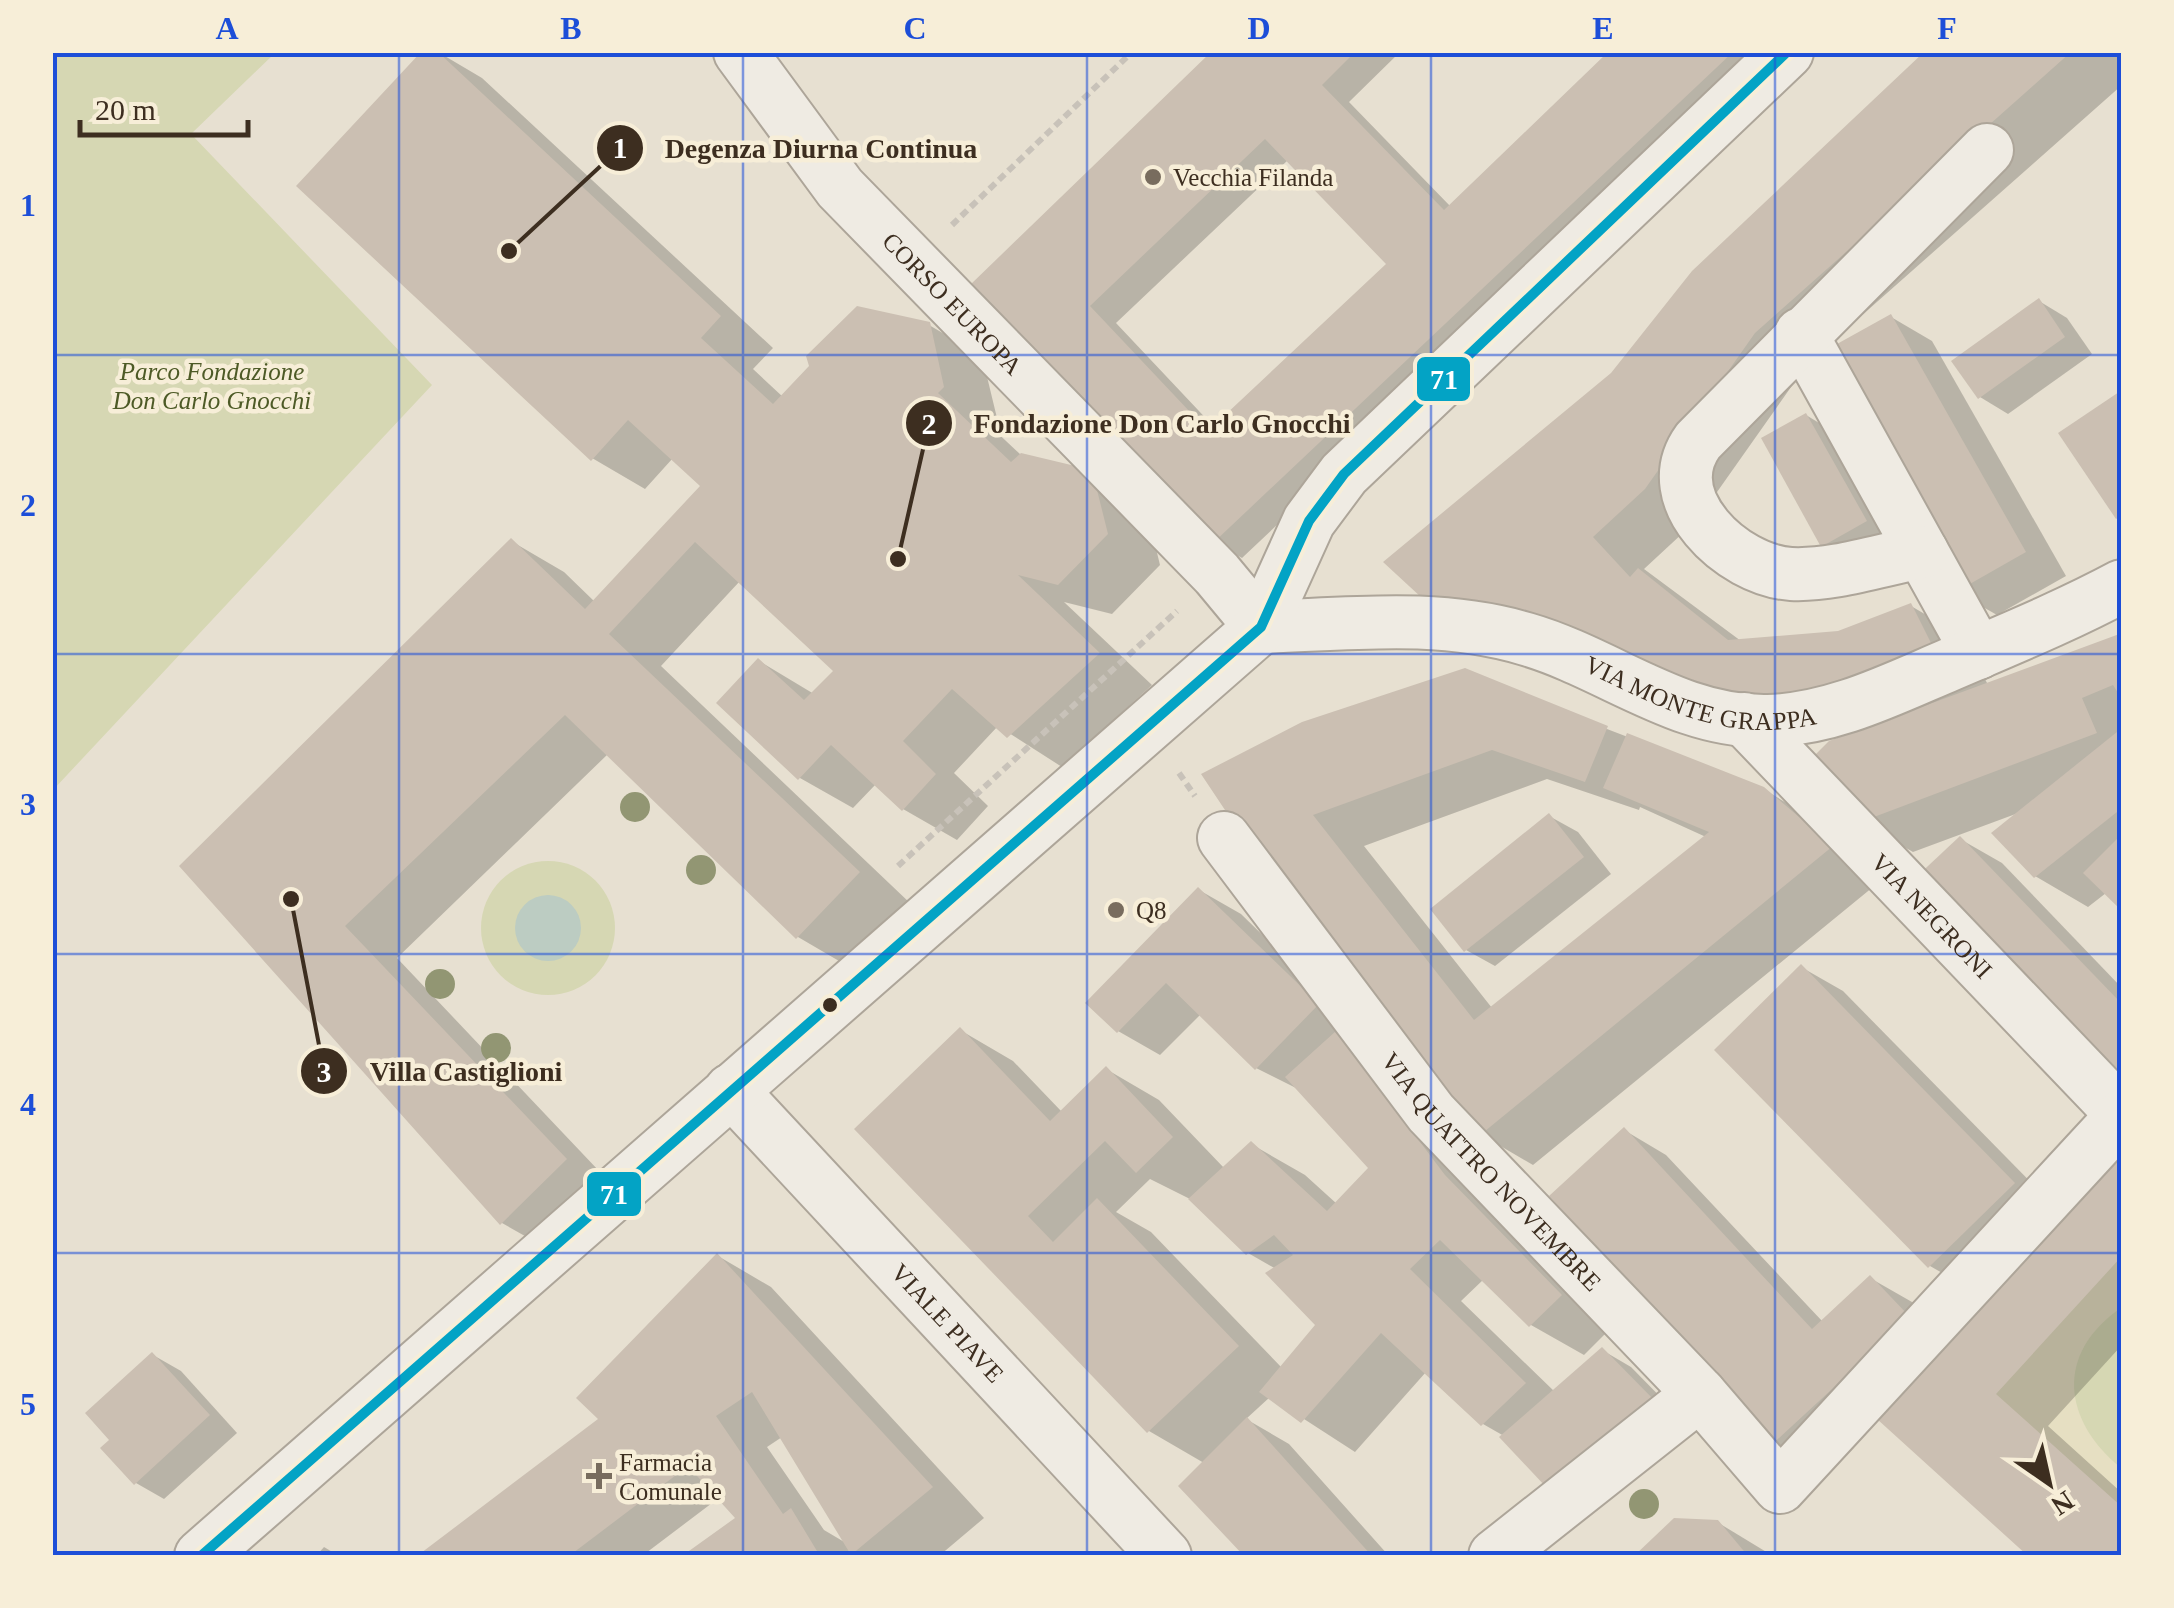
<svg xmlns="http://www.w3.org/2000/svg" width="2174" height="1608" viewBox="0 0 2174 1608" font-family="'Times New Roman',serif">
  <style>
    .farmland { fill: #e6dfc2 }
    .green { fill: #d6d7b3 }
    .water { fill: #bcccc2 }
    .shadow { fill: #0003; fill-rule: evenodd }
    .building { fill: #cbbfb2; fill-rule: evenodd }
    .lines { fill: none; stroke-linecap: round; stroke-linejoin: round }
    .street-casing { stroke: #ada599; stroke-width: 56 }
    .path { stroke: #c8c2b9; stroke-width: 6; stroke-dasharray: 8 5; stroke-linecap: butt }
    .street { stroke: #efebe3; stroke-width: 52 }
    .bus-1-casing { stroke: #f7eed8; stroke-width: 18 }
    .bus-1 { stroke: #03a3c5; stroke-width: 10 }
    .tree { fill: #929673 }
    .grid { fill: none; stroke: #1d4ed8; stroke-width: 2.5; stroke-opacity: 0.55 }
    .poi-dot { fill: #786c5e; stroke: #f7eed8; stroke-width: 4 }
    .bus-dot { fill: #3d2e20; stroke: #f7eed8; stroke-width: 4 }
    .labels { text-anchor: middle; stroke-width: 9; stroke-linejoin: round; paint-order: stroke }
    .poi-label { font-size: 25px; fill: #3d2e20; stroke: #f7eed8; text-anchor: start }
    .street-label { font-size: 25px; fill: #3d2e20; stroke: #f7eed8 }
    .park-label { font-size: 25px; font-style: italic; fill: #4d5a26; stroke: #f7eed8 }
    .leader { fill: none; stroke: #3d2e20; stroke-width: 4 }
    .callout-dot { fill: #3d2e20; stroke: #f7eed8; stroke-width: 4 }
    .mark-label { font-size: 30px; text-anchor: middle; font-weight: bold; fill: #fff }
    .callout-label { font-size: 28px; text-anchor: middle; font-weight: bold; fill: #3d2e20; stroke: #f7eed8; stroke-width: 9; stroke-linejoin: round; paint-order: stroke }
    .line-badge { stroke: #f7eed8; stroke-width: 4 }
    .badge-label { font-size: 28px; text-anchor: middle; font-weight: bold; fill: #fff }
    .neatline { fill: none; stroke: #1d4ed8; stroke-width: 4 }
    .grid-label { font-size: 32px; text-anchor: middle; font-weight: bold; fill: #1d4ed8 }
  </style>
  <rect width="100%" height="100%" fill="#e7e0d1"/>
  <path class="farmland" d="M2121,1150V1555L1876,1418Z"/>
  <g class="green">
    <path d="M53,52L275,53L191,134L432,385L53,790Z"/>
    <circle cx="548" cy="928" r="67"/>
    <path d="M2121,1308V1468C2063,1421 2054,1354 2121,1308Z"/>
  </g>
  <circle class="water" cx="548" cy="928" r="33"/>
  <g class="shadow">
    <path d="M438,52L482,78L773,348L753,369L783,397L929,325L982,356L997,418L989,425L1021,455L1145,503L1160,565L1112,614L1064,602L1152,685L1062,767L998,726L954,773L988,806L957,840L903,809L876,784L853,808L800,778L759,661L814,694L836,671L740,581L661,666L911,904L851,968L798,937L608,754L397,958L618,1191L555,1253L502,1223L183,866L511,541L564,572L595,602L703,486L673,458L645,489L592,458Z"/>
    <path d="M1215,52H1400L1349,102L1451,207L1612,52H1777L1242,558L1214,542L973,285ZM1288,160L1390,264L1215,428L1116,323Z"/>
    <path d="M1928,52H2122V85L1808,363L1698,519L1644,569L1741,641L1838,634L1911,606L1964,637L1988,685L2122,635V908L2106,893L2088,907L2035,876L2021,812L1913,852L1859,821L1844,735L1491,639L1613,375Z"/>
    <path d="M2039,301L2067,318L2092,354L2008,414L1980,397Z"/>
    <path d="M1891,317L1932,341L2066,576L1997,615L1955,591Z"/>
    <path d="M1806,415L1834,432L1894,538L1852,561L1823,545Z"/>
    <path d="M1607,729L1763,789L1817,821L1884,878L1533,1165L1480,1134L1205,775ZM1547,779L1639,810L1640,807L1706,837L1492,1008L1364,846Z"/>
    <path d="M1549,816L1578,832L1611,874L1495,966L1466,950Z"/>
    <path d="M1960,839L2002,863L2122,988V1096Z"/>
    <path d="M1199,890L1241,914L1359,1029L1613,1326L1584,1355L1531,1325L1484,1279L1461,1301L1555,1392L1602,1350L1631,1367L1685,1422L1504,1436L1483,1424L1426,1372L1355,1452L1270,1397L1246,1419L1289,1444L1389,1556H1247L1204,1463L1149,1431L858,1129L960,1030L1013,1061L1062,1112L1106,1069L1159,1100L1225,1169L1251,1144L1305,1175L1337,1204L1372,1168L1300,1090L1256,1068L1201,1014L1160,1055L1118,1031ZM1150,1179L1192,1200L1248,1253L1276,1269L1318,1324L1282,1368L1151,1232L1116,1212Z"/>
    <path d="M1801,967L1843,991L2056,1208L1972,1290L1930,1266L1717,1050Z"/>
    <path d="M1624,1130L1666,1155L1823,1322L1870,1278L1912,1302L1950,1342L2122,1154V1345L2048,1426L2122,1493V1556L1923,1372L1810,1472L1768,1448L1735,1391Z"/>
    <path d="M718,1256L771,1287L984,1518L939,1556H687L739,1519L720,1497L642,1556H421L603,1419ZM782,1437L846,1543L824,1530L767,1447Z"/>
    <path d="M153,1355L181,1371L237,1433L164,1499L136,1483L113,1440Z"/>
    <path d="M1717,1522L1773,1556H1638Z"/>
    <path d="M324,1547L339,1556H316Z"/>
  </g>
  <g class="building">
    <path d="M421,52H438L721,316L701,338L773,404L809,366L806,356L857,306L930,322L944,387L938,393L1011,462L1021,453L1092,470L1108,534L1058,585L1018,575L1100,653L1007,738L952,689L903,741L936,774L902,811L831,745L798,780L716,703L758,658L804,700L833,671L695,542L609,634L860,872L796,939L565,715L345,926L567,1159L500,1225L179,866L511,538L585,609L700,486L628,420L591,461L296,186Z"/>
    <path d="M1211,52H1355L1322,85L1444,210L1608,52H1733L1212,544L970,285ZM1265,139L1386,264L1208,431L1090,306Z"/>
    <path d="M1924,52H2071L1755,333L1645,489L1593,537L1630,577L1638,568L1728,640L1838,631L1911,603L1936,653L1760,712L1435,610L1383,562L1611,373L1692,271Z"/>
    <path d="M2039,298L2065,337L1978,399L1951,361Z"/>
    <path d="M1891,314L2026,552L1954,593L1819,354Z"/>
    <path d="M2122,390V515L2116,519L2058,433Z"/>
    <path d="M1806,413L1867,521L1821,547L1761,438Z"/>
    <path d="M2122,633V699L2113,685L2082,698L2097,733L1858,823L1808,762L1829,741Z"/>
    <path d="M1465,668L1608,726L1585,782L1492,750L1313,815L1474,1020L1709,832L1603,788L1627,733L1764,787L1833,846L1479,1136L1331,969L1201,774L1302,722Z"/>
    <path d="M2122,728V808L2034,878L1991,833Z"/>
    <path d="M1549,813L1584,857L1464,952L1430,909Z"/>
    <path d="M2122,834V911L2083,873Z"/>
    <path d="M1960,836L2122,1004V1100L1912,881Z"/>
    <path d="M1198,887L1319,1004L1255,1070L1166,983L1117,1033L1085,1003Z"/>
    <path d="M1801,964L2015,1183L1928,1268L1714,1050Z"/>
    <path d="M960,1027L1050,1121L1106,1066L1173,1137L1136,1173L1105,1141L1028,1216L1053,1242L1097,1198L1239,1346L1147,1433L854,1129Z"/>
    <path d="M1336,1031L1445,1175L1562,1295L1529,1327L1440,1240L1410,1269L1526,1383L1481,1426L1381,1333L1301,1423L1259,1392L1315,1325L1265,1273L1293,1255L1274,1235L1246,1255L1188,1199L1251,1141L1327,1211L1368,1168L1285,1077Z"/>
    <path d="M1624,1127L1812,1329L1870,1275L1910,1317L1766,1450L1731,1391L1549,1196Z"/>
    <path d="M2122,1150V1256L1996,1394L2122,1507V1556H2028L1877,1419Z"/>
    <path d="M717,1253L933,1487L851,1555L752,1392L716,1416L783,1514L791,1508L820,1556H682L735,1518L688,1466L569,1556H417L598,1419L576,1398Z"/>
    <path d="M1602,1347L1658,1404L1546,1487L1499,1437Z"/>
    <path d="M152,1352L210,1415L134,1485L100,1448L109,1440L85,1413Z"/>
    <path d="M1247,1417L1372,1556H1244L1178,1486Z"/>
    <path d="M1674,1518L1718,1520L1748,1556H1634Z"/>
  </g>
  <g class="lines">
    <defs>
      <g id="street">
        <path id="s1" d="M740,52L840,188L1217,574L1261,627"/>
        <path d="M1801,334L1978,653"/>
        <path d="M1922,552C1880,560 1833,576 1791,574C1732,570 1656,499 1698,441L1987,150"/>
        <path id="s2" d="M1261,627C1351,624 1439,613 1526,639C1609,663 1678,723 1768,721C1833,719 1890,690 1949,665C2007,640 2066,616 2122,586"/>
        <path id="s3" d="M1744,719L2122,1114"/>
        <path id="s4" d="M1224,838L1431,1113L1700,1394L1780,1487L2122,1116"/>
        <path id="s5" d="M731,1090L1165,1556"/>
        <path d="M201,1556L1261,627L1309,521L1344,474L1787,52"/>
        <path d="M1495,1556L1700,1394"/>
      </g>
    </defs>
    <use href="#street" class="street-casing"/>
    <g class="path">
      <path d="M952,225L1132,52"/>
      <path d="M1179,773L1195,796"/>
      <path d="M898,866L1177,611"/>
    </g>
    <use href="#street" class="street"/>
    <defs>
      <path id="bus-1" d="M201,1556L1261,627L1309,521L1344,474L1787,52"/>
    </defs>
    <use href="#bus-1" class="bus-1-casing"/>
    <use href="#bus-1" class="bus-1"/>
  </g>
  <g class="tree">
    <circle cx="635" cy="807" r="15"/>
    <circle cx="701" cy="870" r="15"/>
    <circle cx="440" cy="984" r="15"/>
    <circle cx="496" cy="1048" r="15"/>
    <circle cx="1644" cy="1504" r="15"/>
  </g>
  <path class="grid" d="M399,52V1556M743,52V1556M1087,52V1556M1431,52V1556M1775,52V1556M52,355H2122M52,654H2122M52,954H2122M52,1253H2122"/>
  <g class="poi-dot">
    <circle cx="1153" cy="177" r="10"/>
    <circle cx="1116" cy="910" r="10"/>
    <path d="M594 1461h10v10h10v10h-10v10h-10v-10h-10v-10h10z"/>
  </g>
  <circle class="bus-dot" cx="830" cy="1005" r="9"/>
  <g class="labels">
    <g class="poi-label">
      <text x="1173" y="186">Vecchia Filanda</text>
      <text x="1136" y="919">Q8</text>
      <text x="619" y="1471">Farmacia<tspan x="619" dy="29">Comunale</tspan></text>
    </g>
    <g class="street-label">
      <text dy="9" stroke="none"><textPath href="#s1" startOffset="330">CORSO EUROPA</textPath></text>
      <text dy="9" stroke="none"><textPath href="#s2" startOffset="452">VIA MONTE GRAPPA</textPath></text>
      <text dy="9" stroke="none"><textPath href="#s3" startOffset="272">VIA NEGRONI</textPath></text>
      <text dy="9" stroke="none"><textPath href="#s4" startOffset="428">VIA QUATTRO NOVEMBRE</textPath></text>
      <text dy="9" stroke="none"><textPath href="#s5" startOffset="318">VIALE PIAVE</textPath></text>
    </g>
    <g class="park-label">
      <text x="212" y="380">Parco Fondazione<tspan x="212" dy="29">Don Carlo Gnocchi</tspan></text>
    </g>
  </g>
  <path class="leader" d="M509 251L620 148M898 559L929 423M291 899L324 1071"/>
  <g class="callout-dot">
    <circle cx="509" cy="251" r="10"/>
    <circle cx="898" cy="559" r="10"/>
    <circle cx="291" cy="899" r="10"/>
    <circle cx="620" cy="148" r="25"/>
    <circle cx="929" cy="423" r="25"/>
    <circle cx="324" cy="1071" r="25"/>
  </g>
  <g class="mark-label">
    <text x="620" y="158">1</text>
    <text x="929" y="434">2</text>
    <text x="324" y="1082">3</text>
  </g>
  <g class="callout-label">
    <text x="821" y="158">Degenza Diurna Continua</text>
    <text x="1162" y="433">Fondazione Don Carlo Gnocchi</text>
    <text x="466" y="1081">Villa Castiglioni</text>
  </g>
  <g class="line-badge">
    <rect x="1415" y="355" width="57" height="48" rx="10" fill="#03a3c5"/>
    <rect x="585" y="1170" width="58" height="48" rx="10" fill="#03a3c5"/>
  </g>
  <g class="badge-label">
    <text x="1444" y="389">71</text>
    <text x="614" y="1204">71</text>
  </g>
  <rect width="2174" height="1608" fill="none" stroke="#f7eed8" stroke-width="110"/>
  <g transform="translate(2049 1483) rotate(146)" stroke="#f7eed8" stroke-width="8" paint-order="stroke">
  <path d="M0-8L18 38L0 25L-18 38Z" fill="#3d2e20"/>
  <text y="-15" font-size="28" font-weight="bold" text-anchor="middle" fill="#3d2e20">N</text>
  </g>
  <path d="M80 120v15h168v-15" fill="none" stroke="#3d2e20" stroke-width="5"/>
  <text x="95" y="120" font-size="30" fill="#3d2e20" stroke="#f7eed8" stroke-width="8" paint-order="stroke">20 m</text>
  <rect x="55" y="55" width="2064" height="1498" class="neatline"/>
  <g class="grid-label">
    <text x="227" y="39">A</text>
    <text x="571" y="39">B</text>
    <text x="915" y="39">C</text>
    <text x="1259" y="39">D</text>
    <text x="1603" y="39">E</text>
    <text x="1947" y="39">F</text>
    <text x="28" y="216">1</text>
    <text x="28" y="516">2</text>
    <text x="28" y="815">3</text>
    <text x="28" y="1115">4</text>
    <text x="28" y="1415">5</text>
  </g>
</svg>
